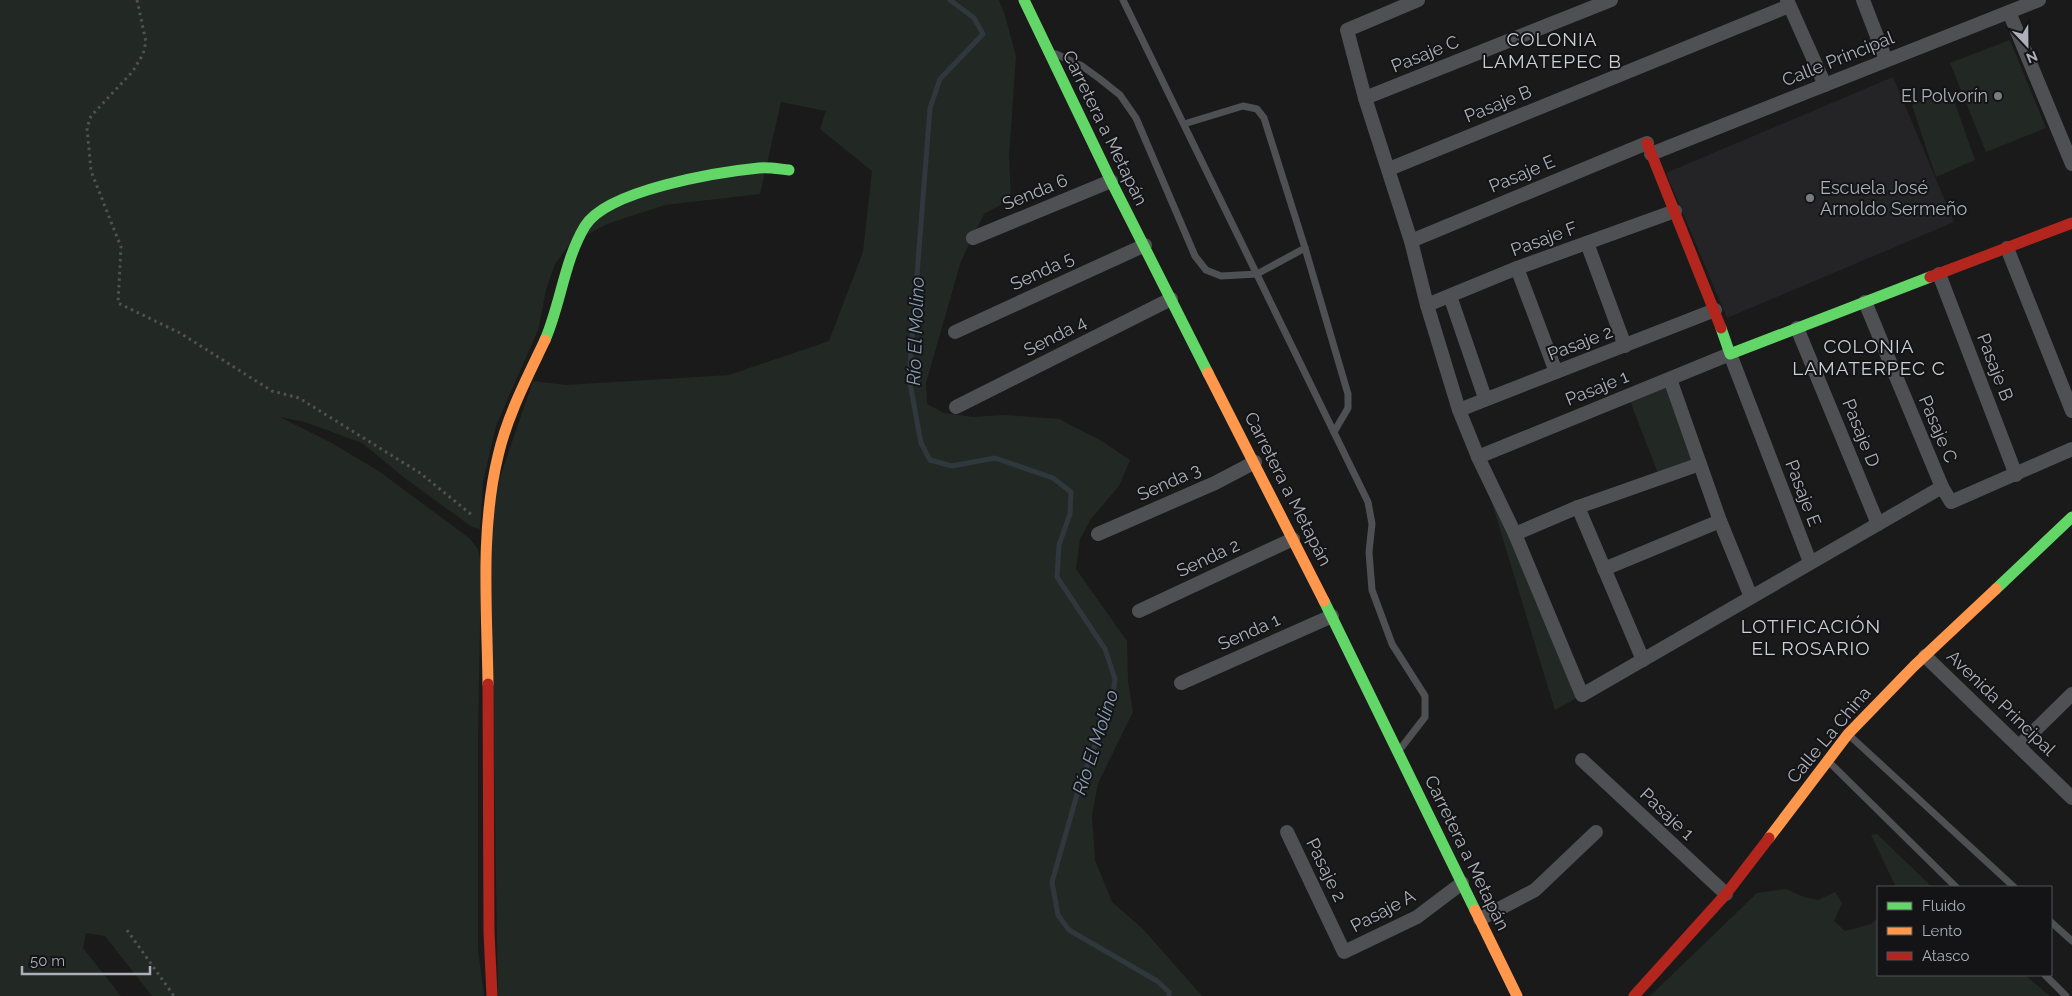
<svg xmlns="http://www.w3.org/2000/svg" width="2072" height="996" viewBox="0 0 2072 996" font-family="Raleway,sans-serif">
  <style>
    .built { fill: #242426 }
    .green { fill: #222924 }
    .lines { fill: none; stroke-linecap: round; stroke-linejoin: round }
    .stream { stroke: #30373d; stroke-width: 5 }
    .path { stroke: #505154; stroke-width: 3; stroke-dasharray: 2.5 4; stroke-linecap: butt }
    .lane { stroke: #4f5053; stroke-width: 7 }
    .street { stroke: #4f5053; stroke-width: 14 }
    .fast { stroke: #63d668; stroke-width: 11 }
    .slow { stroke: #ff974d; stroke-width: 11 }
    .jam { stroke: #b3261e; stroke-width: 11 }
    .poi-dot { fill: #7a7c82; stroke: #141416; stroke-width: 2 }
    .labels { text-anchor: middle; stroke-width: 4; stroke-linejoin: round; paint-order: stroke }
    .street-label { font-size: 18px; fill: #adb0ba; stroke: #141416 }
    .poi-label { font-size: 18px; fill: #adb0ba; stroke: #141416; text-anchor: end }
    .neighbourhood-label { font-size: 19px; letter-spacing: 1px; fill: #cdcfd6; stroke: #141416 }
    .water-label { font-size: 19px; font-style: italic; fill: #879cb1; stroke: #141416 }
  </style>
  <rect width="100%" height="100%" fill="#1a1a1a"/>
  <path class="built" d="M1893,77L1954,222L1727,318L1666,173Z"/>
  <g class="green">
    <path d="M0,0H999L1005,16L1016,56L1009,156L1011,199L984,214L961,261L926,383L927,404L944,413L973,417L1004,415L1059,419L1100,440L1130,460L1119,486L1091,519L1080,539L1076,569L1127,641L1128,681L1133,712L1098,783L1092,816L1095,860L1112,902L1143,929L1202,996H498L490,530L500,477L533,381L566,385L729,375L829,341L863,252L872,171L820,129L826,111L781,102L760,194L665,205L607,224L570,244L555,264L546,290L538,330L496,426L483,482L480,529L472,527L406,479L362,443L305,422L280,417L332,443L380,472L469,538L478,549L481,565L478,738V949L484,996H152L105,936L86,933L83,948L121,996H0Z"/>
    <path d="M2010,40L2046,128L1986,152L1950,63Z"/>
    <path d="M1951,92L1975,160L1936,177L1912,105Z"/>
    <path d="M1670,379L1700,464L1660,478L1628,396Z"/>
    <path d="M1478,457L1582,695L1555,710Z"/>
    <path d="M1877,834L1932,887H1896L1871,835Z"/>
    <path d="M1786,889L1804,897L1818,900L1835,892L1842,903L1834,921L1845,931L1871,924L1878,918V975H2025L2050,996H1650L1757,893Z"/>
  </g>
  <g class="lines">
    <path class="stream" d="M950,0L974,18L983,34L940,79L930,108L909,378L921,443L930,460L952,466L995,458L1053,478L1071,492L1070,514L1059,545L1057,577L1105,649L1115,679L1112,701L1080,784L1052,882L1058,915L1069,930L1157,981L1169,992V996"/>
    <g class="path">
      <path d="M137,0L146,42L143,54L133,71L91,116L87,128L91,171L121,247L118,303L180,333L272,391L299,398L420,473L472,515"/>
      <path d="M127,930L174,996"/>
    </g>
    <g class="lane">
      <path d="M1123,0L1368,502L1372,524L1369,552L1372,590L1392,644L1425,696V717L1401,748"/>
      <path d="M1056,54L1082,66L1100,79L1120,95L1136,118L1195,256L1206,270L1221,276L1257,274L1305,248"/>
      <path d="M1184,124L1243,106L1257,109L1264,118L1305,248L1348,394V408L1334,432"/>
      <path d="M1849,735L2014,887"/>
      <path d="M1829,762L1956,887"/>
      <path d="M2051,922L2072,941"/>
      <path d="M2045,975L2066,996"/>
    </g>
    <g class="street">
      <path d="M1418,0L1347,30L1365,98L1411,241L1427,305L1459,410L1478,457L1515,534L1582,695L1942,487L1951,502L2072,449"/>
      <path d="M1787,0L1825,85"/>
      <path d="M1863,0L1886,60"/>
      <path d="M2009,12L2072,164"/>
      <path d="M1365,98L1611,0"/>
      <path d="M1651,154L2039,0"/>
      <path d="M1389,169L1789,6"/>
      <path d="M973,238L1111,181"/>
      <path d="M1411,241L1647,143"/>
      <path d="M1587,243L1625,346"/>
      <path d="M2007,248L2072,411"/>
      <path d="M1517,268L1556,372"/>
      <path d="M1939,274L2016,475"/>
      <path d="M1450,296L1485,398"/>
      <path d="M1865,302L1942,487"/>
      <path d="M1427,305L1517,268L1675,211"/>
      <path d="M1797,328L1878,524"/>
      <path d="M955,332L1145,245"/>
      <path d="M1670,379L1720,521L1751,597"/>
      <path d="M956,407L1171,299"/>
      <path d="M1459,410L1715,310"/>
      <path d="M1478,457L1730,354L1810,562"/>
      <path d="M1578,507L1643,660"/>
      <path d="M1098,534L1215,483L1255,462"/>
      <path d="M1515,534L1578,507L1700,464"/>
      <path d="M1604,569L1720,521"/>
      <path d="M1139,611L1293,539"/>
      <path d="M1925,656L2072,798"/>
      <path d="M1181,683L1332,616"/>
      <path d="M2019,746L2072,694"/>
      <path d="M1582,760L1726,894"/>
      <path d="M1287,832L1344,952L1417,917L1462,883"/>
      <path d="M1480,919L1535,890L1596,832"/>
    </g>
    <g class="fast">
      <path d="M1024,0L1111,181L1208,373"/>
      <path d="M1721,328L1730,354L1930,277"/>
      <path d="M545,340C561,303 564,261 585,226C607,190 718,172 759,168C768,167 779,169 789,170"/>
      <path d="M1996,589L2072,517"/>
      <path d="M1324,601L1475,910"/>
    </g>
    <g class="slow">
      <path d="M1208,373L1324,601"/>
      <path d="M488,684C487,608 480,530 498,456C507,416 527,378 545,340"/>
      <path d="M1769,838L1848,734L1914,666L1996,589"/>
      <path d="M1475,910L1517,996"/>
    </g>
    <g class="jam">
      <path d="M1647,143L1721,328"/>
      <path d="M1930,277L2072,223"/>
      <path d="M488,684L489,932L492,996"/>
      <path d="M1634,996L1726,894L1769,838"/>
    </g>
  </g>
  <g class="poi-dot">
    <circle cx="1998" cy="96" r="5"/>
    <circle cx="1810" cy="198" r="5"/>
  </g>
  <g class="labels">
    <g class="street-label">
      <text transform="translate(1425 54) rotate(-22)" y="6">Pasaje C</text>
      <text transform="translate(1838 59) rotate(-22)" y="6">Calle Principal</text>
      <text transform="translate(1498 104) rotate(-22)" y="6">Pasaje B</text>
      <text transform="translate(1105 128) rotate(64)" y="6">Carretera a Metapán</text>
      <text transform="translate(1522 174) rotate(-23)" y="6">Pasaje E</text>
      <text transform="translate(1035 192) rotate(-22)" y="6">Senda 6</text>
      <text transform="translate(1544 239) rotate(-20)" y="6">Pasaje F</text>
      <text transform="translate(1042 271) rotate(-25)" y="6">Senda 5</text>
      <text transform="translate(1055 336) rotate(-27)" y="6">Senda 4</text>
      <text transform="translate(1580 343) rotate(-21)" y="6">Pasaje 2</text>
      <text transform="translate(1995 367) rotate(69)" y="6">Pasaje B</text>
      <text transform="translate(1597 388) rotate(-22)" y="6">Pasaje 1</text>
      <text transform="translate(1938 429) rotate(67)" y="6">Pasaje C</text>
      <text transform="translate(1861 433) rotate(68)" y="6">Pasaje D</text>
      <text transform="translate(1169 482) rotate(-24)" y="6">Senda 3</text>
      <text transform="translate(1288 489) rotate(63)" y="6">Carretera a Metapán</text>
      <text transform="translate(1803 493) rotate(69)" y="6">Pasaje E</text>
      <text transform="translate(1208 558) rotate(-25)" y="6">Senda 2</text>
      <text transform="translate(1249 632) rotate(-24)" y="6">Senda 1</text>
      <text transform="translate(2001 703) rotate(44)" y="6">Avenida Principal</text>
      <text transform="translate(1829 735) rotate(-50)" y="6">Calle La China</text>
      <text transform="translate(1667 814) rotate(43)" y="6">Pasaje 1</text>
      <text transform="translate(1467 853) rotate(64)" y="6">Carretera a Metapán</text>
      <text transform="translate(1326 870) rotate(64)" y="6">Pasaje 2</text>
      <text transform="translate(1383 911) rotate(-28)" y="6">Pasaje A</text>
    </g>
    <g class="poi-label">
      <text x="1988" y="102">El Polvorín</text>
      <text x="1820" y="194" text-anchor="start">Escuela José<tspan x="1820" dy="21">Arnoldo Sermeño</tspan></text>
    </g>
    <g class="neighbourhood-label">
      <text x="1552" y="46">COLONIA<tspan x="1552" dy="22">LAMATEPEC B</tspan></text>
      <text x="1869" y="353">COLONIA<tspan x="1869" dy="22">LAMATERPEC C</tspan></text>
      <text x="1811" y="633">LOTIFICACIÓN<tspan x="1811" dy="22">EL ROSARIO</tspan></text>
    </g>
    <g class="water-label">
      <text transform="translate(915 331) rotate(-88)" y="7">Río El Molino</text>
      <text transform="translate(1095 742) rotate(-72)" y="7">Río El Molino</text>
    </g>
  </g>
  <rect x="1877" y="886" width="175" height="90" fill="#141416" stroke="#515258"/>
  <rect x="1887" y="902" width="25" height="8" fill="#63d668" stroke="#515258"/>
  <text x="1922" y="911" font-size="15" fill="#adb0ba">Fluido</text>
  <rect x="1887" y="927" width="25" height="8" fill="#ff974d" stroke="#515258"/>
  <text x="1922" y="936" font-size="15" fill="#adb0ba">Lento</text>
  <rect x="1887" y="952" width="25" height="8" fill="#b3261e" stroke="#515258"/>
  <text x="1922" y="961" font-size="15" fill="#adb0ba">Atasco</text>
  <g transform="translate(2027 45) rotate(158)" stroke="#141416" stroke-width="4" paint-order="stroke">
  <path d="M0-4L9 19L0 12L-9 19Z" fill="#adb0ba"/>
  <text y="-8" font-size="14" font-weight="bold" text-anchor="middle" fill="#adb0ba">N</text>
  </g>
  <path d="M22 966v8h128v-8" fill="none" stroke="#adb0ba" stroke-width="2.5"/>
  <text x="30" y="966" font-size="15" fill="#adb0ba" stroke="#141416" stroke-width="4" paint-order="stroke">50 m</text>
</svg>
